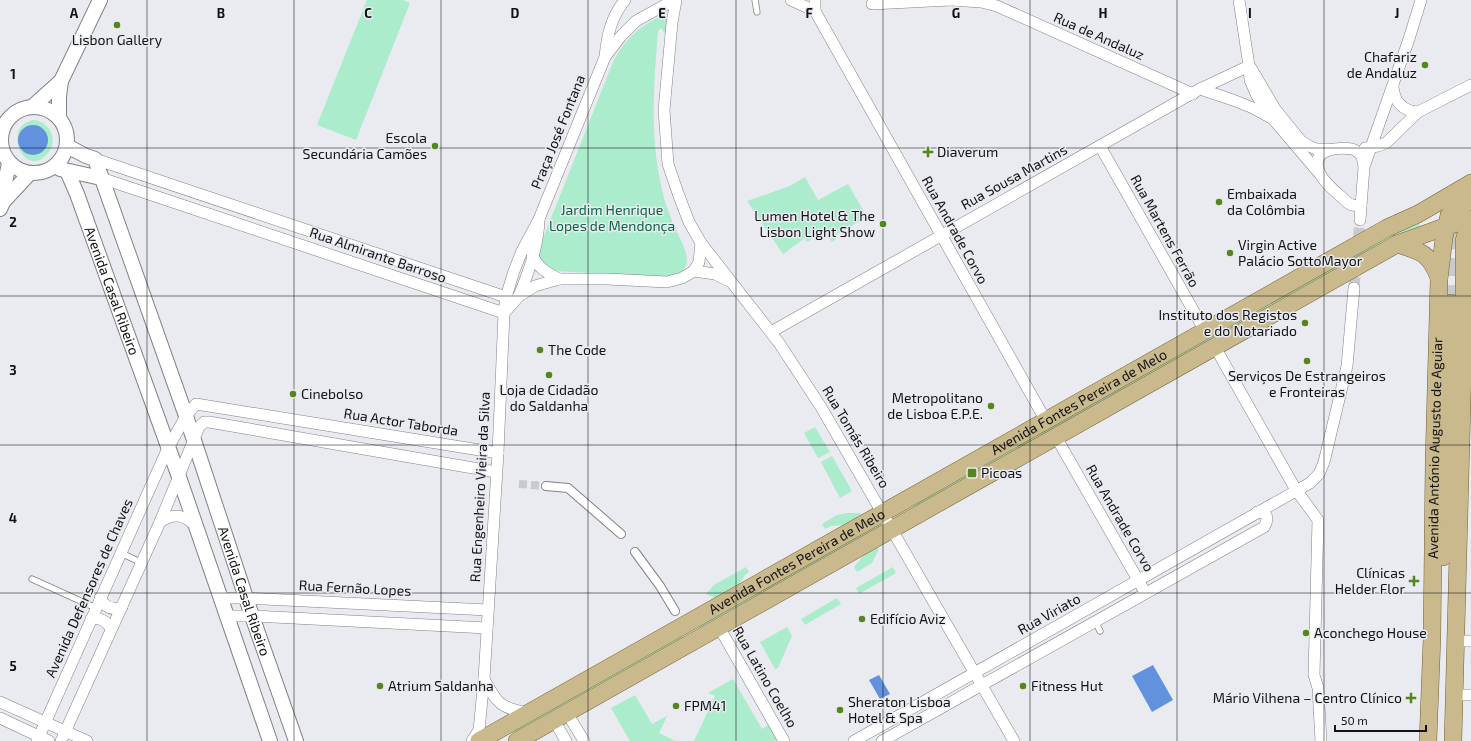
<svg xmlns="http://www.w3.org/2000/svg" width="1471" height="741" viewBox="0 0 1471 741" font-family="'Exo 2',sans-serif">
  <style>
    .green { fill: #abeccc; fill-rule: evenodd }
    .water { fill: #6291dd }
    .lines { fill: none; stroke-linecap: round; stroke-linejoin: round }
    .pedestrian-tunnel { stroke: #c9cacf; stroke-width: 8; stroke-dasharray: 8 4; stroke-linecap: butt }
    .minor-tunnel { stroke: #c9cacf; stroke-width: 11; stroke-dasharray: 11 5.5; stroke-linecap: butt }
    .trunk-tunnel { stroke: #c9cacf; stroke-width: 18; stroke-dasharray: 18 9; stroke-linecap: butt }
    .service-casing { stroke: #808287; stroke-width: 7 }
    .pedestrian-casing { stroke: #808287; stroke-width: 10 }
    .minor-casing { stroke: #808287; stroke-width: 12 }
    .tertiary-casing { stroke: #808287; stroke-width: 16 }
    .primary-casing { stroke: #716031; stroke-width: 18 }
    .service { stroke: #fff; stroke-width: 5.5 }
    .pedestrian { stroke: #fff; stroke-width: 8 }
    .minor { stroke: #fff; stroke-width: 11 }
    .tertiary { stroke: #fff; stroke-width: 14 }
    .primary { stroke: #c9b98c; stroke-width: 17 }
    .grid { fill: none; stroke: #111214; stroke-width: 1; stroke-opacity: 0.55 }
    .poi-dot { fill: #53861b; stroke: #e9ebf0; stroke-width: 1.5 }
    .labels { text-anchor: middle; stroke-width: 3; stroke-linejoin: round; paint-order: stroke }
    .street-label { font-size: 14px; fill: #111214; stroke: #e9ebf0 }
    .poi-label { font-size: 14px; fill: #111214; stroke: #e9ebf0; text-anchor: start }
    .park-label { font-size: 14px; fill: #0b6444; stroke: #e9ebf0 }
    .grid-label { font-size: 13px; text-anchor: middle; font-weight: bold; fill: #111214; stroke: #e9ebf0; stroke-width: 3; stroke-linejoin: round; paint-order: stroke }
  </style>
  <rect width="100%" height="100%" fill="#e9ebf0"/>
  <g class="green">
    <path d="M367,0H403L410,3L356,140L317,125Z"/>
    <path d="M664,15L667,17L665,34L661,28L658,31C654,81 650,130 660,180C662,193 666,206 671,218C674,228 688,251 687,260C686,272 678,274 669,277L554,271C543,266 538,258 540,246L613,62C625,39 640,25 664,15Z"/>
    <path d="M35,120C50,123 59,140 48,153C24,182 0,123 35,120ZM33,125L42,128L47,135L34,155C14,153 13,129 33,125Z"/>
    <path d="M805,177L818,200L848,184L867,217L834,236L836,239L832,242L824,232L807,242L805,238L783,254L747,201L790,186Z"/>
    <path d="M1419,224L1420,226L1393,237L1232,328L1230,327L1391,235Z"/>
    <path d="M1219,332L1221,333L1220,334L1042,435L1040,434L1041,433Z"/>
    <path d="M815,427L830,452L818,458L804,433Z"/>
    <path d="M1030,439H1032L1031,441L915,507L913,506L914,505Z"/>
    <path d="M832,456L852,491L840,498L821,462Z"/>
    <path d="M847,513H860L861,515L844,525L831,526L825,529L822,524L837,515Z"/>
    <path d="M878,525L879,526V527L700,628H699V626Z"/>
    <path d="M877,547L879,549L872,563L857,572L854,567L864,555Z"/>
    <path d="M746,567L749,572L745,575L739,585L715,598L706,594L714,585Z"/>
    <path d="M893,567L896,573L859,594L856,588Z"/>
    <path d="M837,598L841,604L805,625L801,619Z"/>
    <path d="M787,627L792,636L778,668L775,669L760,642Z"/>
    <path d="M682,636L683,638L515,733L514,732V731Z"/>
    <path d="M733,679L762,729L768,725L753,699L755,698L780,741H694L715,696L708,693Z"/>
    <path d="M635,695L652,724L667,716L659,733L676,741H630L611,708Z"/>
  </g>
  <g class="water">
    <circle cx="33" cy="140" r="15"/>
    <path d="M1153,665L1173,700L1152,712L1132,676Z"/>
    <path d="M879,675L890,694L880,699L869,680Z"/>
  </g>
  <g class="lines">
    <path class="pedestrian-tunnel" d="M519,484L546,486"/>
    <path class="minor-tunnel" d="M1354,288L1360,220"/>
    <path class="trunk-tunnel" d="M1451,303C1452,277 1447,230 1466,212"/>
    <defs>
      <g id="service">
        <path d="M755,0L757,12"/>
        <path d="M121,553L142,563"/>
        <path d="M32,579L96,608"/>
        <path d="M1095,621L1100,631"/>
      </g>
      <g id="pedestrian">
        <path d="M546,486L568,488L621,534"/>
        <path d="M635,552L660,586L675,611"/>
      </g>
      <g id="minor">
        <path d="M676,0L672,23L664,110L668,164L679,196L689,222L701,243L779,343L821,407L1014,741"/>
        <path d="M791,0L815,11"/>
        <path d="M815,0V11L1046,421"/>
        <path d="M950,0L981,2L997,6L1193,94"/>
        <path d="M1239,0L1249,66L1250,80L1257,96L1271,117"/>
        <path d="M872,4L950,0"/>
        <path d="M605,57C607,36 611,17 625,0"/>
        <path d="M1251,68L1275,109L1301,141L1309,146L1316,149H1329"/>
        <path d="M1393,86C1394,102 1403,111 1418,112"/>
        <path d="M1200,89L1233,100L1253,108L1273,119L1319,173"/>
        <path d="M1100,146L1205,331"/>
        <path d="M1365,148L1378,146L1386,143L1418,112L1471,85"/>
        <path d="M95,159L506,297"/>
        <path d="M1364,167L1362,156C1359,153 1356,150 1352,149C1339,147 1312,149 1318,168C1321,182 1338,193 1348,203L1352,205L1361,206L1364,167L1409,39L1421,0"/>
        <path d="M101,178L504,313"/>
        <path d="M1360,220L1361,206"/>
        <path d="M532,253C536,267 547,273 559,279"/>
        <path d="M694,271L715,274L729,281"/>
        <path d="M519,296C529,271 538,247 539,220"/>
        <path d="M504,313L519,296L535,286L559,279H607L667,282L682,278L694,271L699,262L701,243"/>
        <path d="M771,332L1200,89L1249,66"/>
        <path d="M1215,347L1296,490L1318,520L1314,675L1318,688L1321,741"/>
        <path d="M1056,437L1142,587"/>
        <path d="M160,522C174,512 184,515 196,526"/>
        <path d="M100,598C105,607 112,611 122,607"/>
        <path d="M221,598H246L488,610"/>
        <path d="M227,616H252L487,628"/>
        <path d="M91,619C99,617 107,621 111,629"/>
        <path d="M719,627L784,741"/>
        <path d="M1456,641H1471"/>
        <path d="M484,679C497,703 500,708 528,713"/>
        <path d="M1455,695H1471"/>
        <path d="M0,702L87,741"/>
        <path d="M567,713L584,741"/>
        <path d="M0,718L49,741"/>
        <path d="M554,720L566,741"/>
        <path d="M37,741L168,448L186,416L196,404L498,453"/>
        <path d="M61,741L160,522L199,427L204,422H209L496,472"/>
        <path d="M472,741L479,730L484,679L498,453L504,313L506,297L514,271L522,251L539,219L605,57L621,36L636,21L674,0"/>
        <path d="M854,741L1310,483L1319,474L1324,462L1347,366L1354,288"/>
        <path d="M882,741L1264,527C1269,519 1268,512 1257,512"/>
      </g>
      <g id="tertiary">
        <circle cx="34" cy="140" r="33"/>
        <path d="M32,107L61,81"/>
        <path d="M59,118V96L61,81L100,0"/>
        <path id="s1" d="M67,146L86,156L95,159L186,416L252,616L296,741"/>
        <path d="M60,169L101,178"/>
        <path id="s2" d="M67,171L77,194L179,477L270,741"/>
        <path d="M3,202L5,183L9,163"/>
        <path d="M0,209L3,202L30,173"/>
      </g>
      <g id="primary">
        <path d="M1397,244C1420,251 1430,253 1439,278"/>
        <path d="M1443,557L1445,528L1451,303"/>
        <path id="s3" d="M479,741L1387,228L1418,214L1471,183"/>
        <path d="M517,741L1397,244L1447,226L1471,219"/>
        <path id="s4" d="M1428,741L1432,637L1434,462L1439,279L1444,238L1449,215L1453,211L1471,200"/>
        <path d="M1453,741L1464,329V241L1469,224L1471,221"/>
      </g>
    </defs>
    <use href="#service" class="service-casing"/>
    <use href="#pedestrian" class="pedestrian-casing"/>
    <use href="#minor" class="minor-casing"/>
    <use href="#tertiary" class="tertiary-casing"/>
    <use href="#primary" class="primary-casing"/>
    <use href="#service" class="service"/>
    <use href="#pedestrian" class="pedestrian"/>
    <use href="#minor" class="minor"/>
    <use href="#tertiary" class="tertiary"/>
    <use href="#primary" class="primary"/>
  </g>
  <path class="grid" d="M147,0V741M294,0V741M441,0V741M588,0V741M736,0V741M883,0V741M1030,0V741M1177,0V741M1324,0V741M0,148H1471M0,296H1471M0,445H1471M0,593H1471"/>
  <g class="poi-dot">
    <circle cx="117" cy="25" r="4"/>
    <circle cx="1425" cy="65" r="4"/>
    <circle cx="435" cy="146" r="4"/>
    <path d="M926 146h4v4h4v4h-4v4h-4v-4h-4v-4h4z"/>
    <circle cx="1219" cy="202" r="4"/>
    <circle cx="883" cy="224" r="4"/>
    <circle cx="1230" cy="253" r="4"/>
    <circle cx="1305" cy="323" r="4"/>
    <circle cx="540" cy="350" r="4"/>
    <circle cx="1307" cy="361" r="4"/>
    <circle cx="549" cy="375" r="4"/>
    <circle cx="293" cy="394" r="4"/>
    <circle cx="991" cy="406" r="4"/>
    <rect x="967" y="468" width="10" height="10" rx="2"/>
    <path d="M1412 575h4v4h4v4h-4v4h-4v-4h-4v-4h4z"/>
    <circle cx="862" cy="619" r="4"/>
    <circle cx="1306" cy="633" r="4"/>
    <circle cx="380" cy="686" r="4"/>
    <circle cx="1023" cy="686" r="4"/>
    <path d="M1409 692h4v4h4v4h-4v4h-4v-4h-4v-4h4z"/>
    <circle cx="676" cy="706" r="4"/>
    <circle cx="840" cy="710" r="4"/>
  </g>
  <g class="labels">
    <g class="street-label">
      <text transform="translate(1099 36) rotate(24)" y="5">Rua de Andaluz</text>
      <text transform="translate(558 132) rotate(-68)" y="5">Praça José Fontana</text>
      <text transform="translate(1014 177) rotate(-29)" y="5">Rua Sousa Martins</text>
      <text transform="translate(955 230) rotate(61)" y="5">Rua Andrade Corvo</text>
      <text transform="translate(1165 231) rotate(61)" y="5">Rua Martens Ferrão</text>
      <text transform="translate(378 255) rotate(19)" y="5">Rua Almirante Barroso</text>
      <text dy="5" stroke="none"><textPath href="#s2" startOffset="128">Avenida Casal Ribeiro</textPath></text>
      <text dy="5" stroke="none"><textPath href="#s3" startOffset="689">Avenida Fontes Pereira de Melo</textPath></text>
      <text transform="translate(401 422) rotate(9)" y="5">Rua Actor Taborda</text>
      <text transform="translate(856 437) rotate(59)" y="5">Rua Tomás Ribeiro</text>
      <text dy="5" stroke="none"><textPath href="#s4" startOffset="293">Avenida António Augusto de Aguiar</textPath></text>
      <text transform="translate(480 487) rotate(-87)" y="5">Rua Engenheiro Vieira da Silva</text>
      <text transform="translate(1120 518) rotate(60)" y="5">Rua Andrade Corvo</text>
      <text dy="5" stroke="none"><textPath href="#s3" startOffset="365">Avenida Fontes Pereira de Melo</textPath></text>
      <text transform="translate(89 588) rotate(-66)" y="5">Avenida Defensores de Chaves</text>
      <text transform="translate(355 588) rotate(3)" y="5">Rua Fernão Lopes</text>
      <text dy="5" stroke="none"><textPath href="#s1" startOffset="488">Avenida Casal Ribeiro</textPath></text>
      <text transform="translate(1049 614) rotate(-29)" y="5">Rua Viriato</text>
      <text transform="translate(765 677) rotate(60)" y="5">Rua Latino Coelho</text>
    </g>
    <g class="poi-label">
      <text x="117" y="45" text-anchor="middle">Lisbon Gallery</text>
      <text x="1417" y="62" text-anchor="end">Chafariz<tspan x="1417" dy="16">de Andaluz</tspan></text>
      <text x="427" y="143" text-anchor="end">Escola<tspan x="427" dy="16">Secundária Camões</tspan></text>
      <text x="937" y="157">Diaverum</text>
      <text x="1227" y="199">Embaixada<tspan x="1227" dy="16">da Colômbia</tspan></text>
      <text x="875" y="221" text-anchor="end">Lumen Hotel &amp; The<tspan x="875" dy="16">Lisbon Light Show</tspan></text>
      <text x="1238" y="250">Virgin Active<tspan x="1238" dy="16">Palácio SottoMayor</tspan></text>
      <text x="1297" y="320" text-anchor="end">Instituto dos Registos<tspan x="1297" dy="16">e do Notariado</tspan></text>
      <text x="548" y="355">The Code</text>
      <text x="1307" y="381" text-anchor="middle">Serviços De Estrangeiros<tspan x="1307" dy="16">e Fronteiras</tspan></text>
      <text x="549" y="395" text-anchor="middle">Loja de Cidadão<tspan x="549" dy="16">do Saldanha</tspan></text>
      <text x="301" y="399">Cinebolso</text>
      <text x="983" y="403" text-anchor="end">Metropolitano<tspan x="983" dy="16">de Lisboa E.P.E.</tspan></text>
      <text x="981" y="478">Picoas</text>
      <text x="1405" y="578" text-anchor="end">Clínicas<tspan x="1405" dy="16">Helder Flor</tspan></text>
      <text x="870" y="624">Edifício Aviz</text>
      <text x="1314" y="638">Aconchego House</text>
      <text x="388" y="691">Atrium Saldanha</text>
      <text x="1031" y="691">Fitness Hut</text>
      <text x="1402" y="703" text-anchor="end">Mário Vilhena – Centro Clínico</text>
      <text x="848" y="707">Sheraton Lisboa<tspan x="848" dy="16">Hotel &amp; Spa</tspan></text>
      <text x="684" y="711">FPM41</text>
    </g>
    <g class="park-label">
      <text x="612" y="215">Jardim Henrique<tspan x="612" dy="16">Lopes de Mendonça</tspan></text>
    </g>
  </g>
  <g class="grid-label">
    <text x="74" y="18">A</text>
    <text x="221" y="18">B</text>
    <text x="368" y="18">C</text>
    <text x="515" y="18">D</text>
    <text x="662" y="18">E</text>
    <text x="809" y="18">F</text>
    <text x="956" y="18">G</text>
    <text x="1103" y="18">H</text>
    <text x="1250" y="18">I</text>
    <text x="1397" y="18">J</text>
    <text x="13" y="79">1</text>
    <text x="13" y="227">2</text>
    <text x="13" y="375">3</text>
    <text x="13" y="523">4</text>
    <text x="13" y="671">5</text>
  </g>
  <path d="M1335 725v6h91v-6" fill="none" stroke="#111214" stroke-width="2"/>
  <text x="1341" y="725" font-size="12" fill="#111214" stroke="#e9ebf0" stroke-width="3" paint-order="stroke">50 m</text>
</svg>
